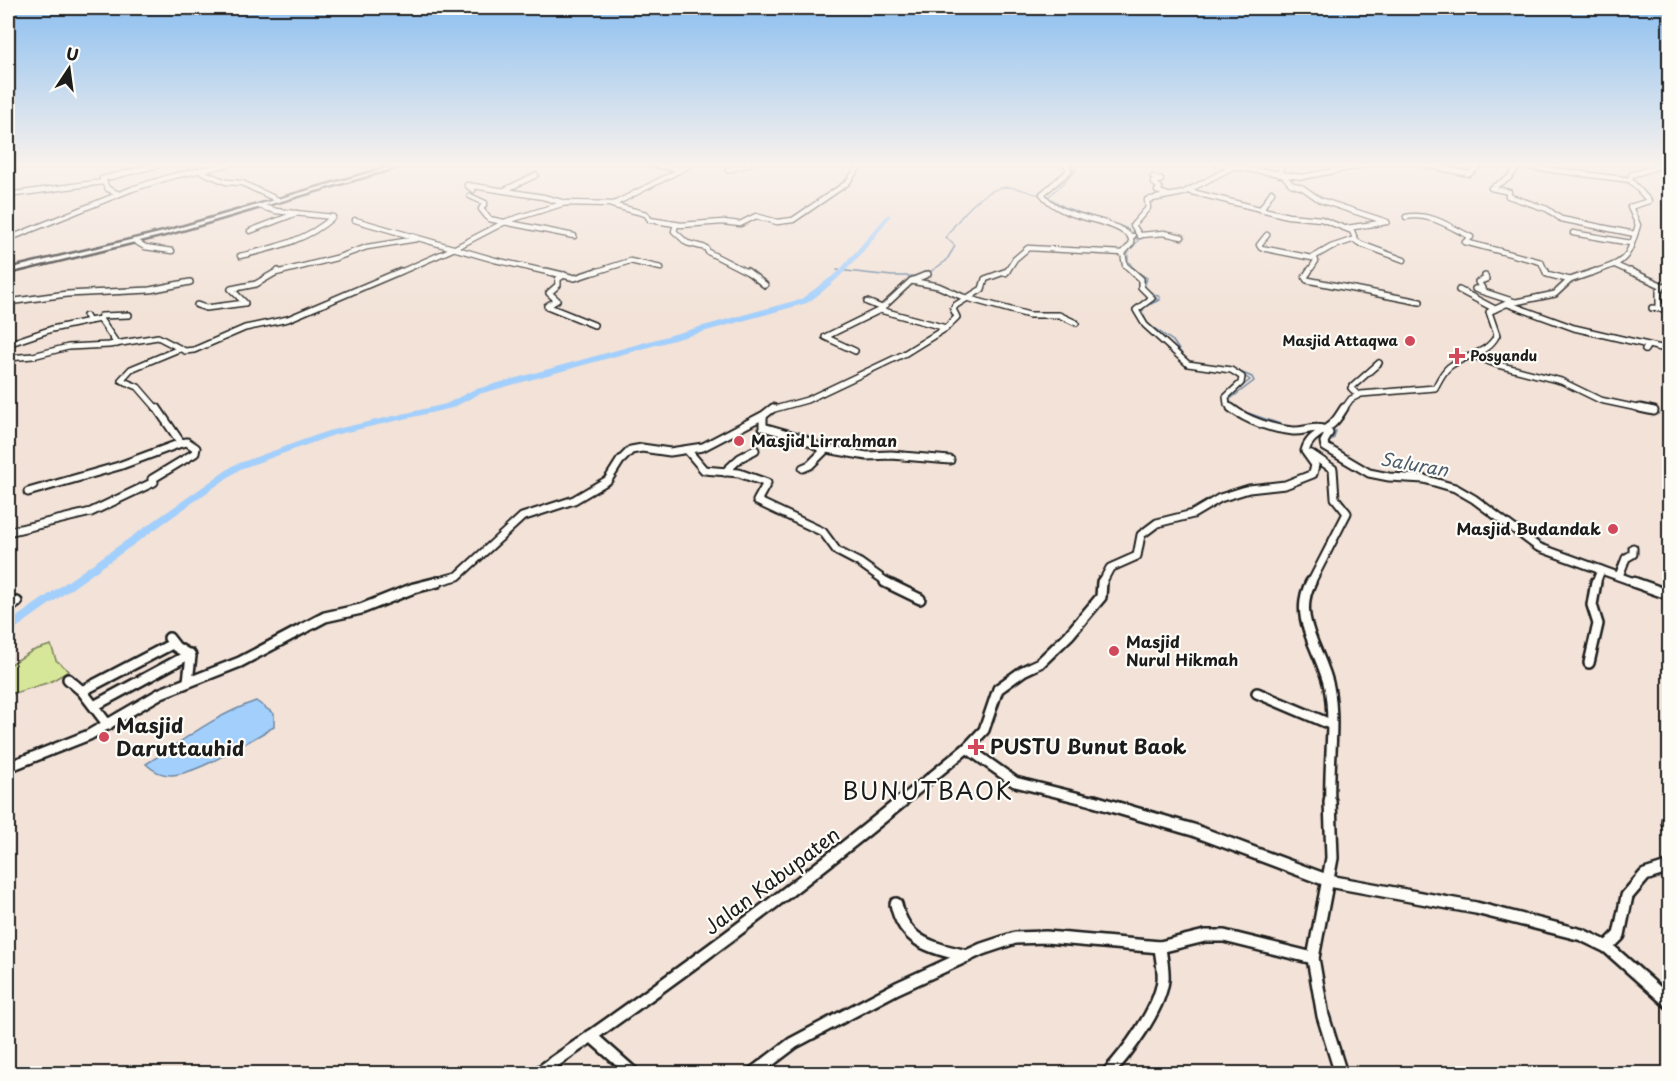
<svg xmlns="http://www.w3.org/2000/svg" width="1677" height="1081" viewBox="0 0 1677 1081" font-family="'Playpen Sans',sans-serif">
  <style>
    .green { fill: #d7e79a; stroke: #7a825b; stroke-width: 1.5 }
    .water { fill: #a3cffd; stroke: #6d87a3; stroke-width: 1.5 }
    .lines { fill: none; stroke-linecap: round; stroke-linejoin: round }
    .stream { stroke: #6d87a3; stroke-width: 1.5 }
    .river { fill: #a3cffd; fill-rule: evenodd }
    .minor-far4-casing { stroke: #1c1c1c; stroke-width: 7 }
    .minor-far3-casing { stroke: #1c1c1c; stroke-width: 8 }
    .minor-far2-casing { stroke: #1c1c1c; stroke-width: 11 }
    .minor-far1-casing { stroke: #1c1c1c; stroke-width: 14 }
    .minor-casing { stroke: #1c1c1c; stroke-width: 16 }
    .major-casing { stroke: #1c1c1c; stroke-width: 5 }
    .minor-far4 { stroke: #fdfcf7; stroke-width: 4.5 }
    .minor-far3 { stroke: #fdfcf7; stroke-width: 5 }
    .minor-far2 { stroke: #fdfcf7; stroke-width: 7 }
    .minor-far1 { stroke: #fdfcf7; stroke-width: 9 }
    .minor { stroke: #fdfcf7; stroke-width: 11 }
    .major { fill: #fdfcf7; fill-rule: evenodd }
    .poi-dot { fill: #d1495b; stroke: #fdfcf7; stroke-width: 2 }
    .labels { text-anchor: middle; stroke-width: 4.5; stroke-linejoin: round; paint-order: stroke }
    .far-poi-label { font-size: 14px; font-weight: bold; fill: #1c1c1c; stroke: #fdfcf7; text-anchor: end }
    .poi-label { font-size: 16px; font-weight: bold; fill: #1c1c1c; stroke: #fdfcf7; text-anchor: start }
    .water-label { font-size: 18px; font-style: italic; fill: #4b5b6b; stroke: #fdfcf7 }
    .near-poi-label { font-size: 20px; font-weight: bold; fill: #1c1c1c; stroke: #fdfcf7; text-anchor: start }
    .near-street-label { font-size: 20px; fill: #1c1c1c; stroke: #fdfcf7 }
    .near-quarter-label { font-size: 24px; letter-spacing: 1.5px; fill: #1c1c1c; stroke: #fdfcf7 }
  </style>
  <rect width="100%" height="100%" fill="#f2e2d7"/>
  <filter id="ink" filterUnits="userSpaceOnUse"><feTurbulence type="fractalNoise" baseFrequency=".0167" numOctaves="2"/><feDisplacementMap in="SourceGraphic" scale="12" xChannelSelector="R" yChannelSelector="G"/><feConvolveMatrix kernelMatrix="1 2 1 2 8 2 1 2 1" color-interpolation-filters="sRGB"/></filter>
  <g filter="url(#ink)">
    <path class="green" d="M51,645L56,660L69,671L50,682L8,695V666L32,651Z"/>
    <path class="water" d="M256,701L274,714V727C248,741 199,774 171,775C162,775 153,771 146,764C185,740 211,717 256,701Z"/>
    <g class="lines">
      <g class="stream">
        <path d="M1072,164L1077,170L1048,197L1064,207L1094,218"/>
        <path d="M1064,178L1074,171L1070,164"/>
        <path d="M1110,223C1122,226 1132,229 1138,241L1128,252V261L1134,269"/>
        <path d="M1118,226L1126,228L1131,234"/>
        <path d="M837,270L892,276H917"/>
        <path d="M930,272L946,261L955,246L946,237C959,218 982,188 1007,187C1018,187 1030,193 1040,195"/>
        <path d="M1137,272L1147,278L1144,288"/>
        <path d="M1141,276L1146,280L1143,286"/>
        <path d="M1150,292L1160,297V300L1145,306L1142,312L1148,324L1173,341L1185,359"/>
        <path d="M1151,304L1158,300L1152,294"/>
        <path d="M1163,337L1177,350"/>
        <path d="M1233,369L1252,377L1254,381L1229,400L1233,406"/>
        <path d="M1236,391L1250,380L1240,373"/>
        <path d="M1242,411L1286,426"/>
        <path d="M1311,425L1318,423L1326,427"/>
        <path d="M1330,429L1336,431L1334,438L1328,443L1330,446"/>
        <path d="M1432,478L1447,482"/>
        <path d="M1463,489L1548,547"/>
        <path d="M1555,550L1619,572"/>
        <path d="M1623,573L1661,587"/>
      </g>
      <path class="river" d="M888,214L891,216L890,217C866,250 841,280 807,303L479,394L452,408L334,435L240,469L12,631L8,632V623L234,465L328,431L446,404L473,390L801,299L838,272Z"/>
      <defs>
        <g id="minor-far4">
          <path d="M648,164L681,169"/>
          <path d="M1066,164L1069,171L1042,194C1063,222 1106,215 1130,236"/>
          <path d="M1216,164L1231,167"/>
          <path d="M1421,164L1469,174L1481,164"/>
          <path d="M1505,164L1630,180L1649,201L1630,207L1638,225C1627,261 1627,261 1591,273"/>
          <path d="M1518,166L1509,178L1491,188L1509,192L1508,196L1547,209L1561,219L1635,234"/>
          <path d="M728,170L749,164"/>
          <path d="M200,171L226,182L242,183L278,200"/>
          <path d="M1280,175L1281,164"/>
          <path d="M1283,175L1291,184L1303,188L1320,200L1387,222L1347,228"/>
          <path d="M1153,177L1161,180L1153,182L1160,188L1157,191L1168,195"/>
          <path d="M1630,180L1631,175L1667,164"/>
          <path d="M473,190L467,185L543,197L565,203"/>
          <path d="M505,190L536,175"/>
          <path d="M1188,191L1288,216L1321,219L1352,231L1356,241L1361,244L1404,260"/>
          <path d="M119,194L108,189L102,179L162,164"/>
          <path d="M8,195L103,182"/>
          <path d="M470,196L485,203L481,209L489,219L574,236"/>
          <path d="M612,205L646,214L650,220L681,225L723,222L740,224L756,216L777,222L793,220L847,183L861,164"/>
          <path d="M1261,209L1272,192"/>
          <path d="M1406,217C1430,212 1450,227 1471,237L1465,242L1541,262L1546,273"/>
          <path d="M355,220L495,260L552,273"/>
          <path d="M676,225L674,231L687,243L706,248L708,252L749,273"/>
          <path d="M250,231L297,213"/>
          <path d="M1573,233L1631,243"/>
          <path d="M1141,235L1164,233L1182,237"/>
          <path d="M1267,235L1259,245L1261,248L1312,258L1331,247L1355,239"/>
          <path d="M1140,236L1133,225L1148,208L1147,200L1183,193L1233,167L1302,177L1369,164"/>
          <path d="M8,239L132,189L173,176L230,164"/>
          <path d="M135,241L145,247L172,251"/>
          <path d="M1123,253L1132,243L1130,236H1133"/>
          <path d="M240,256C273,248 307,241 333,217L276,211L259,206"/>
          <path d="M1615,265L1633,273"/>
          <path d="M276,273L336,258L367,247L417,239"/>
          <path d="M398,273L455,248L507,221L565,203L614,204L692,164"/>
          <path d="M592,273L630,261L661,268"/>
          <path d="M1006,273L1015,259L1028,248L1123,253L1125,265L1134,273"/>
          <path d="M1308,273L1316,261L1314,257"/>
        </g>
        <g id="minor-far3">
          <path d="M546,271L575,278L596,271"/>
          <path d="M747,271L765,285"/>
          <path d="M1132,271L1141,279V287L1152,298L1136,310L1145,325L1188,364L1231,370L1242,377L1241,383L1226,397L1227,404L1233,410"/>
          <path d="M1309,271L1305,277L1307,280L1420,302"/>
          <path d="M1546,271L1547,274L1570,280"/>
          <path d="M1630,271L1663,286L1659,292V305L1669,309L1652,308"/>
          <path d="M928,274L911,281L880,310L946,328"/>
          <path d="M564,275L558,279V285L549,293L557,300L547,306L594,325"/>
          <path d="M1485,276L1486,279L1478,282L1482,288L1475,289L1515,302"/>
          <path d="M911,281L938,286L963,297L1029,315H1059L1076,323"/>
          <path d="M1459,290L1495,309"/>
          <path d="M8,302L67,294L150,290L190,282"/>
          <path d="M867,302L882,308"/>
          <path d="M1508,304L1574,328L1648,345L1645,350"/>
          <path d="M197,305L206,308L245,303L231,289L256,284L278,271"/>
          <path d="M86,316L89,321L100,319L117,344"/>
          <path d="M100,319L101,316L129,315"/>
          <path d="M8,344L52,329L89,321"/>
          <path d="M1648,345L1670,350"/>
          <path d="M855,351L825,337L880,310"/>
          <path d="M1474,356L1498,365L1561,381L1600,400L1647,410"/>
          <path d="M8,358L33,356L68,347L109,345L158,337L185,351L194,350L245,328L288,319L401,271"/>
          <path d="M1357,394L1351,388L1379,363"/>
          <path d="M158,410L138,387L121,380L131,369L179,349"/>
          <path d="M771,410L807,400L904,354L946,328L957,317L953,309L956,305L982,289L985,279L1007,271"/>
          <path d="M1343,410L1351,399L1361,394L1435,388C1439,381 1442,373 1449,367C1465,354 1486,356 1497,335L1489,312L1506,304L1555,294L1570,280L1596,271"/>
        </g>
        <g id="minor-far2">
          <path d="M1231,408C1248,421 1272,429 1293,431C1306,432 1318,423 1329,433L1324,442L1325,447L1369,473L1389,477L1424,479L1455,488L1474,499L1538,547L1637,583"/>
          <path d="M1640,408L1654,411"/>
          <path d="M763,416V427L802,438L821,448L867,456L891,455L950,460"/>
          <path d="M688,451L704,470L739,473L767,483L757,501L823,532L837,551L860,563L888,583"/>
          <path d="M803,468L810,465L826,449"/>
          <path d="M725,472L740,458L755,450"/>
          <path d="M28,492L119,466L181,443"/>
          <path d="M8,532L91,512L154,482L152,479L195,453L196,448L187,442L181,443L157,408"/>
          <path d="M1619,576L1626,558L1633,554V548"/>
          <path d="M432,583L458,576L522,517L574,500L608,480L620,461L631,450L642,448L670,452L703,447L764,415L773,408"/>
          <path d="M1102,583L1110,568L1137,556L1141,535L1157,523L1193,514L1220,498L1249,489L1285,485L1313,474L1315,465L1305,451C1309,436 1322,433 1332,424C1337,420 1340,414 1344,408"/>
          <path d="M1311,583L1347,513L1335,498L1333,469L1311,454"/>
          <path d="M1596,583L1601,570"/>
        </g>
        <g id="minor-far1">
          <path d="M885,582L920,599"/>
          <path d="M1311,582C1291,618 1322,652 1329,687C1336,724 1328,765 1330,803"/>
          <path d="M1633,582L1670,595"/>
          <path d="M8,608L17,602"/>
          <path d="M169,638L176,647L191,656L188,681"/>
          <path d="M1589,663L1598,624L1592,605L1596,582"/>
          <path d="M68,679L82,691L108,725"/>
          <path d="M82,691L172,644"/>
          <path d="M1257,693L1330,724"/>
          <path d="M94,706L190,654"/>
          <path d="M967,748L1015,782L1100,803"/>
          <path d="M8,767L89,735L161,693L240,662L325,617L361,609L414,588L438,582"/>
          <path d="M900,803L967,748L984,730L998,689L1023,671L1040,663L1069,635L1101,597L1102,582"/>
        </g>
        <g id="minor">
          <path d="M1094,801L1193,830L1329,881L1476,908L1582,935L1607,947L1670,1003"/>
          <path d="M1330,801L1332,858L1313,958L1323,1016L1341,1074"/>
          <path d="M1670,814L1668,822L1670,828"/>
          <path d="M896,904C904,943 933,948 967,956"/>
          <path d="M1607,947L1619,935L1627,896L1645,875L1670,867"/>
          <path d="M591,1036L634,1074"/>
          <path d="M537,1074C663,987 784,898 902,801"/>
          <path d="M752,1074L793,1043L897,988L982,949L1015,938L1046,937L1160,947L1205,936H1224L1313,958"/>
          <path d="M1107,1074C1126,1054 1160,1009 1163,980C1164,969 1161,958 1160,947"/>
        </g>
        <path id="major" d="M400,164H408L168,234L8,273V269L164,232Z"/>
      </defs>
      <use href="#minor-far4" class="minor-far4-casing"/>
      <use href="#minor-far3" class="minor-far3-casing"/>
      <use href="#minor-far2" class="minor-far2-casing"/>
      <use href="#minor-far1" class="minor-far1-casing"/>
      <use href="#minor" class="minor-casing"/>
      <use href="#major" class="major-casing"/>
      <use href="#minor-far4" class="minor-far4"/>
      <use href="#minor-far3" class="minor-far3"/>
      <use href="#minor-far2" class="minor-far2"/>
      <use href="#minor-far1" class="minor-far1"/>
      <use href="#minor" class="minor"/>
      <use href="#major" class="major"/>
    </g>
  </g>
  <linearGradient id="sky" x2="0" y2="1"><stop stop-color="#8cbff0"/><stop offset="0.52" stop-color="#f9f2ed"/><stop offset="1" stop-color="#f9f2ed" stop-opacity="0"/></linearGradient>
  <rect width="1677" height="316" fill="url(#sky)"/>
  <g class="poi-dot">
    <circle cx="1410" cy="341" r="6"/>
    <path d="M1454 347h6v6h6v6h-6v6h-6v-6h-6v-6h6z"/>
    <circle cx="739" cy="441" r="6"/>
    <circle cx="1613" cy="529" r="6"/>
    <circle cx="1114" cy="651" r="6"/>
    <circle cx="104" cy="737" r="6"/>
    <path d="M973 738h6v6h6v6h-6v6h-6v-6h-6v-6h6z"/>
  </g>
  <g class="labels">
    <g class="far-poi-label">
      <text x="1398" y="346">Masjid Attaqwa</text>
      <text x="1470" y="361" text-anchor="start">Posyandu</text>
    </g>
    <g class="poi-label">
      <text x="751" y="447">Masjid Lirrahman</text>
      <text x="1601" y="535" text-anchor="end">Masjid Budandak</text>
      <text x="1126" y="648">Masjid<tspan x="1126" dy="18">Nurul Hikmah</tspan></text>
    </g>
    <g class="water-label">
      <text transform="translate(1414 465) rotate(10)" y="6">Saluran</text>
    </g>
    <g class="near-poi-label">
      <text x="116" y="733">Masjid<tspan x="116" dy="23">Daruttauhid</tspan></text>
      <text x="990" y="754">PUSTU Bunut Baok</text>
    </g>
    <g class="near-street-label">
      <text transform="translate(772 881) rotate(-37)" y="7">Jalan Kabupaten</text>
    </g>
    <g class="near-quarter-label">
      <text x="928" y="800">BUNUTBAOK</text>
    </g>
  </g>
  <rect width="1677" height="1081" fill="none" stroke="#fdfcf7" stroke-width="30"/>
  <rect x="15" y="15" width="1647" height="1051" fill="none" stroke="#1c1c1c" stroke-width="2" filter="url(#ink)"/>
  <g transform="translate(69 69) rotate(13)" stroke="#fdfcf7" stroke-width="4.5" paint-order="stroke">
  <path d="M0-4.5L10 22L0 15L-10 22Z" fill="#1c1c1c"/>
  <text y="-9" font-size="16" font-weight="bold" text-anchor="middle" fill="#1c1c1c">U</text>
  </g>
</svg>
